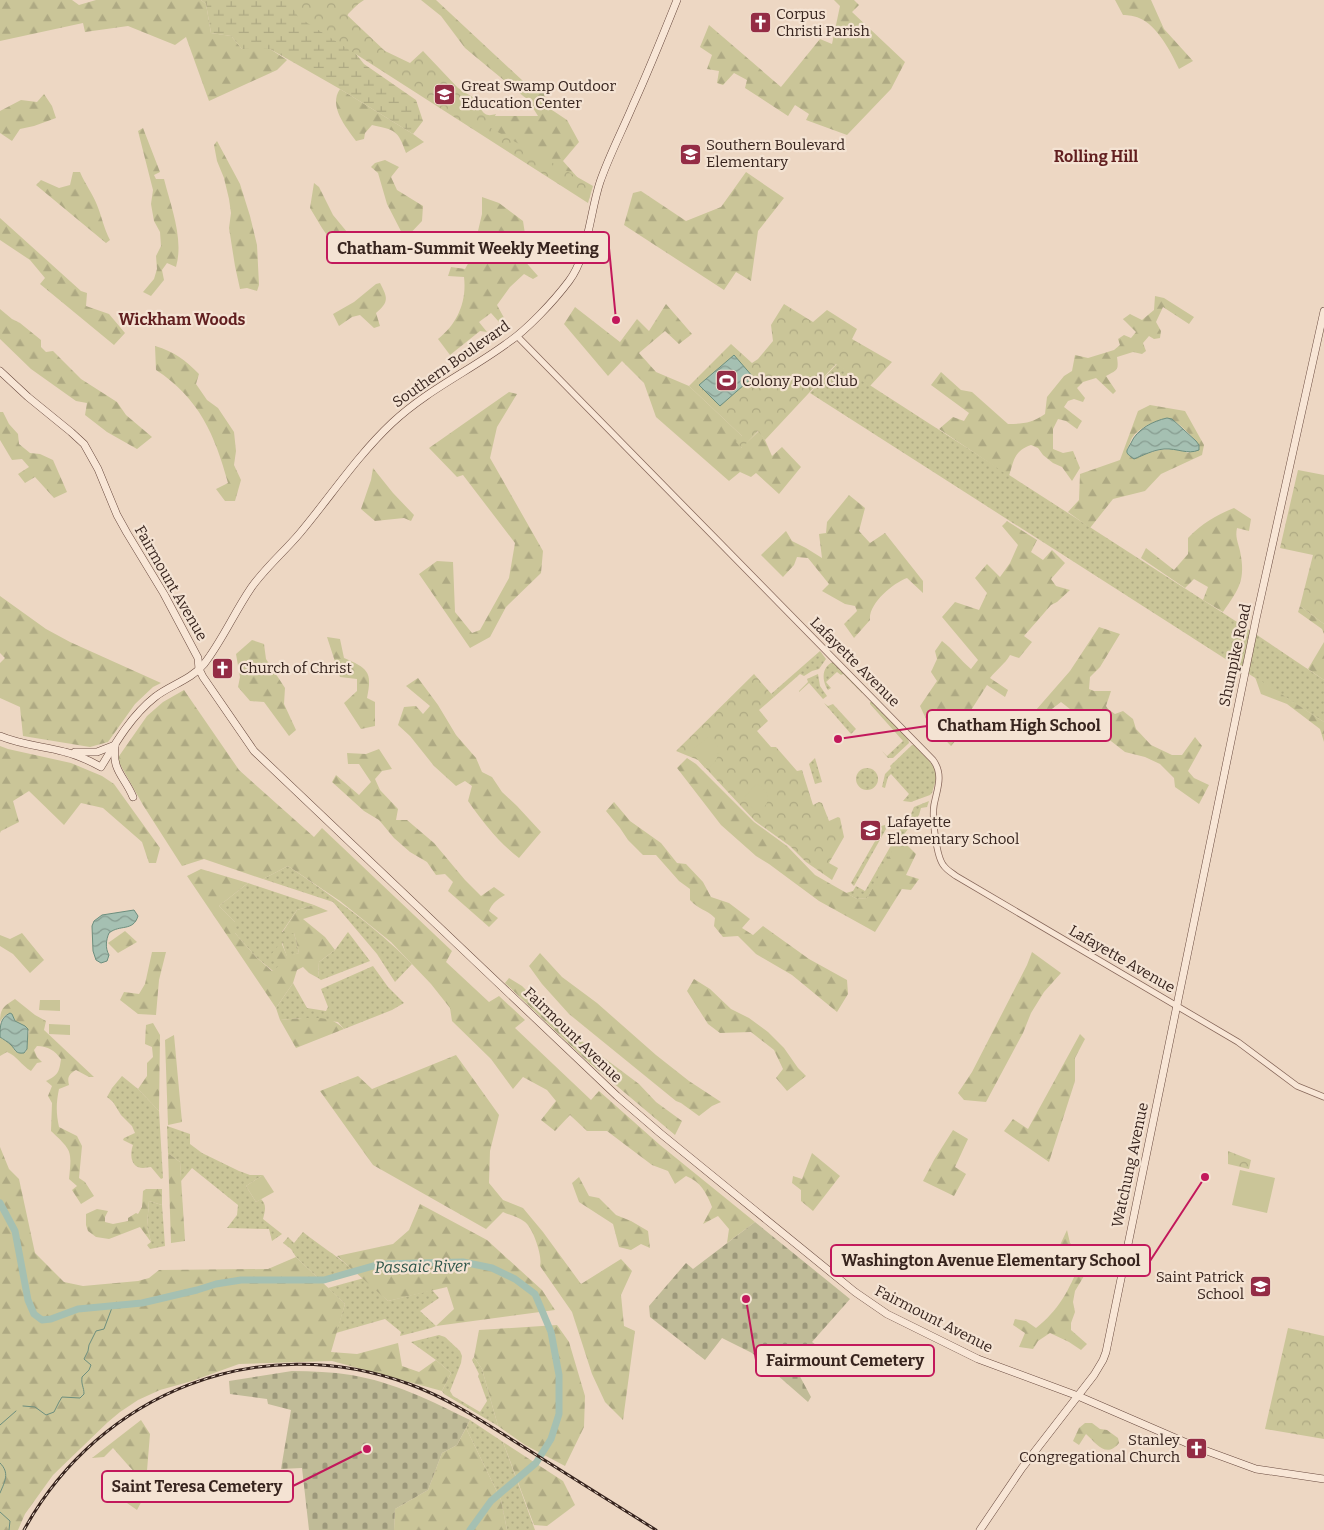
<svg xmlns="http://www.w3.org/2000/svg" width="1324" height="1530" viewBox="0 0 1324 1530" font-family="Bitter,serif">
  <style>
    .grass { fill: url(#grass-dots) }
    .forest { fill: url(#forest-firs); fill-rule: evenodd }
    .wetland { fill: url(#wetland-marsh) }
    .cemetery { fill: url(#cemetery-stones) }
    .park { fill: url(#park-crowns) }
    .garden { fill: #cac598 }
    .water { fill: url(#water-waves); stroke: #6c8e7e }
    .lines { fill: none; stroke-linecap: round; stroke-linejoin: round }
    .stream { stroke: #6c8e7e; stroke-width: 1 }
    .river { stroke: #a5c0b2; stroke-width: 7 }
    .tertiary-casing { stroke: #87685b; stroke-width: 7 }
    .secondary-casing { stroke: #68493e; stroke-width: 8 }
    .tertiary { stroke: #f8e6d6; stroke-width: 5.5 }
    .secondary { stroke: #f8e6d6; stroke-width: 7 }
    .rail-casing { stroke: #37241e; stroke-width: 3 }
    .rail { stroke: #f4e3d3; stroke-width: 1; stroke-dasharray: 4; stroke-linecap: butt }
    .labels { text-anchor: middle; stroke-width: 4.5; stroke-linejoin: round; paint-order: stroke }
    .poi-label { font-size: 15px; fill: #37241e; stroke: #f4e3d3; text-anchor: start }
    .street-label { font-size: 15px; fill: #37241e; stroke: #f4e3d3 }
    .neighbourhood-label { font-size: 16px; font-weight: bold; fill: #621f20; stroke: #f4e3d3 }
    .water-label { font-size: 16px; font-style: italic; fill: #2e564a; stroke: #f4e3d3 }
    .leader { fill: none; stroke: #c2185b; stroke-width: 2 }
    .callout-dot { fill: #c2185b; stroke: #f4e3d3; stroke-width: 2 }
    .callout { fill: #f4e3d3; stroke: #c2185b; stroke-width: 2 }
    .callout-label { font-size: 16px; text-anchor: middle; font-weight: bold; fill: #37241e }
  </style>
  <defs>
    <pattern id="grass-dots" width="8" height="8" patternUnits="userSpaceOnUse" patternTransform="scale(1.25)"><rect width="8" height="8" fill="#cac598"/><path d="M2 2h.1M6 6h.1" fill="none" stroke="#aea983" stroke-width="1.8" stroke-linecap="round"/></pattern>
    <pattern id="forest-firs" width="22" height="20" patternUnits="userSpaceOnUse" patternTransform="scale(1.25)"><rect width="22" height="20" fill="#cac598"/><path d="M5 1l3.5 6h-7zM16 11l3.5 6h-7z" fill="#aea983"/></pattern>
    <pattern id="wetland-marsh" width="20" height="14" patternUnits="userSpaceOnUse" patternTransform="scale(1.25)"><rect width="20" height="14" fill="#cac598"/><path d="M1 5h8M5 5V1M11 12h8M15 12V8" fill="none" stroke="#aea983"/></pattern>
    <pattern id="cemetery-stones" width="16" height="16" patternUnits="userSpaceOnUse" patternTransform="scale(1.25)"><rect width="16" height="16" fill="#c0bb97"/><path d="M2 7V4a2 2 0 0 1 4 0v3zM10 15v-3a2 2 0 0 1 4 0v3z" fill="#9d987b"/></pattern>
    <pattern id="park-crowns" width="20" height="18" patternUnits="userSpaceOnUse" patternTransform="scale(1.25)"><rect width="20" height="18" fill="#cac598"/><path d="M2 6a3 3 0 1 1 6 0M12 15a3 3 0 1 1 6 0" fill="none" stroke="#aea983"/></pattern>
    <pattern id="water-waves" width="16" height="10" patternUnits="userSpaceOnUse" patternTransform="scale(1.25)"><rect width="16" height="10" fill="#a5c0b2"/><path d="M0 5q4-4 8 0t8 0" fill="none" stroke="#879c90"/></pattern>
  </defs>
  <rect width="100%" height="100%" fill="#edd7c3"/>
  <g class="grass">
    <path d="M837,364L1251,631L1324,680V722L810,393Z"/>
    <path d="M820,651L826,659L819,669L812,671L804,676L800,674L774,697L771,694Z"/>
    <path d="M833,662L862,691V693L843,674L841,675L837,672L826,682L831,688L828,690C822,681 821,667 833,662Z"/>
    <path d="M818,674L820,686L827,696L823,699L809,683L799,692V691L808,682L807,679Z"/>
    <path d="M870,702H873L908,738L909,743L893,758H888L882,751L887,756L903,741L870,704Z"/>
    <path d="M824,703L828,706L833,704L856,729L851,734Z"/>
    <path d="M912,745H915L935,767L937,776L932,793L930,795L911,802L903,801L909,794L891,774L888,777L885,788L882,787L885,774L891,768L890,766Z"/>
    <path d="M815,758L822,782L815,784L809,764Z"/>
    <circle cx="867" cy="779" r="11"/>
    <path d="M929,801L927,807L921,808L919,815L905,833L867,898L857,899L846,893L853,891L856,886L865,891L901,828L899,826L900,822L909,814H911L914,807Z"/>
    <path d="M885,825L886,829L854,886L851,883L882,829L881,826Z"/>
    <path d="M288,866C332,896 374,925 412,964L395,982L377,954L333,902L263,879Z"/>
    <path d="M248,883L314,905L297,910L282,932L294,933L299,953L287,957L282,942L280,966L273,971L256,957L235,933V922L219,906Z"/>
    <path d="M348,932L370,961L321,980L318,978L319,962L335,950Z"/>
    <path d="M373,966L388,987L404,1003L392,1010L344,1029L338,1022L302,1018L280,1020L276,1008L293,983L307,1008L326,1011L328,1007L321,989Z"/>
    <path d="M122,1076L138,1089L159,1111L163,1178L161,1179L151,1167C148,1167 146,1168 143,1168C130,1168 130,1153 133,1145L123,1140L124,1138L135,1133L132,1126L121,1115L113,1102L107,1097L112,1088Z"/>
    <path d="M167,1126L190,1134V1144L202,1153L239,1171L250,1175H263L246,1186L256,1202L261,1199C267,1205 265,1211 263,1219L282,1234L272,1241L269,1229L227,1228L237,1215L238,1205L192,1168L181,1181L180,1162L168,1153Z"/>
    <path d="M149,1201L162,1205L165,1246L150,1249L147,1245L151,1242L147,1226Z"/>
    <path d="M303,1232C319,1245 336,1255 352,1269L319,1279L296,1257L291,1249L283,1243L288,1237L294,1243Z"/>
    <path d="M364,1278L388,1301L432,1290L439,1298L420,1311L436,1326L431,1328L400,1336L401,1332L385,1319L336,1333L345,1304L328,1288Z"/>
    <path d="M439,1335L445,1337L460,1351L462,1356L461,1363L450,1391L453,1396L480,1412L487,1401L478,1376L479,1374L472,1360L474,1357L482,1369L498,1426L444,1394L442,1391L451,1373L436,1360L411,1342Z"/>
    <path d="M470,1420L503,1442L535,1530H507L501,1500L466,1428Z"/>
  </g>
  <g class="forest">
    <path d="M0,0H72L79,5L96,0H201L206,4L211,33L231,36L242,49H270L287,60L277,70L209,101L186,37L175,45L128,26L85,32L83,23L0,41Z"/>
    <path d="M421,0H436L523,81L543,90L549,108L567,120L579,142L563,161L585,186L478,127L476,116H538L528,100L465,48L441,16Z"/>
    <path d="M834,0H854L859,5L852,12L905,62L891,89L847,135L806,120L809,114L795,105L788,116L745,88L747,80L734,73L723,85L717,83L719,71L707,69L712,55L700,47L709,25L781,87L820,39L832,44L840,6Z"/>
    <path d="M1115,0H1151L1164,29L1193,61L1179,69C1171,52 1157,25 1139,18C1135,16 1128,15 1123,15Z"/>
    <path d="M340,89L413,134L424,142L406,153C398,130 395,130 372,125L365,133L364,139L356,141C346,127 328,106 340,89Z"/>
    <path d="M44,94L52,106L56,118L34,126L20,129L12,141L0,133V111L21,100L37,102Z"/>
    <path d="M143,128L160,172L154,175L156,179H164C171,207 184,239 176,267L167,263L162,270L164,280L151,296L143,292L154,279L157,269L156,256L161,246L160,232L154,221L151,204L153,190L138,131Z"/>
    <path d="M217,141L240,184L250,216L257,245L259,285L257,291L247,288L240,289L235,266L229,228L231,213L229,199L224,178L217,161L214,145Z"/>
    <path d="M385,160L399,167L391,177L397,190L423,206L422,221L405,239L387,204L378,173L371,167L375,163Z"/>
    <path d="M73,172H80C85,184 93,194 97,205C102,217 104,229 110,240L106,243L36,185L41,180L59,188L70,185Z"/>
    <path d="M746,172L784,198L758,231L751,281L736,272L724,290L624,225L633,193L641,191L686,221L721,207Z"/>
    <path d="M314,183L319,187L333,215L352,238L336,248L322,228L310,208Z"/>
    <path d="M482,197L499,203L523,221L525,234L522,258L538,276L533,279L524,274L510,287L497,305L508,325L499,322L491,313L479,322L487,332L480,331L450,355L438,339C457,324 467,302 464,277L448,276L451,267L465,269L477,248L478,231L482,214Z"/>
    <path d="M0,218L81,291L87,293L86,306L109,314L125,333L114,345L40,284L45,278L30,260L0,240Z"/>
    <path d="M380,283C388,298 389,302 376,313L380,326L374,328L360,315L352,317L339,326L333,314L354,302L376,284Z"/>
    <path d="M1155,296L1164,298L1194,317L1189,324L1163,307L1156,322L1161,331L1160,338L1154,339L1149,336L1143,343L1146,351L1142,354L1133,352L1117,357C1119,371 1117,370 1106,376L1116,391L1113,394L1096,378L1083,382L1077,388L1085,398L1083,402L1074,399L1068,401L1064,407L1082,421L1077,429L1066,421L1058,419L1053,429V449L1063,453L1073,451L1080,468L1072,481L1062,467L1053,463L1043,455L1038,448L1031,445C1014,451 1014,460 1009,476L939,429L953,417L964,421L969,413L931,385L941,372L961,390L972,392L1008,424C1023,424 1032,423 1045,414L1047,397L1064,376L1072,371L1075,355L1088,358L1114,350L1120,345L1118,339L1124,335L1131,338L1136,332L1123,319L1130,314L1142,320L1154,310Z"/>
    <path d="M666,304L692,334L679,344L665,331L639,353L656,372L689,386L742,436L741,448L759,431L765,440L772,456L782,447L801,467L779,494L756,473L751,477L740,472L729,481L656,417L644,383L622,361L608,376L564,324L575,307L620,342L637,319L649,331Z"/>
    <path d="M0,309L12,319L20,323L41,340V347L46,352L53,351L81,379L117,402L126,415L152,437L137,449L107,432L85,415L87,403L76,401L31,369L0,339Z"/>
    <path d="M155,346C175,352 185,360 199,374L196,384L207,400L218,408L234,432L236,451L234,465L241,480L235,501H225L216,489L228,483C215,435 199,398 156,370Z"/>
    <path d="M509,392L517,394L497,427L490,458L543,551L541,573L506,607L490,637L470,648L419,574L437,561L453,562L455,612L472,633L480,630L509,578L515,543L463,475L457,477L429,448Z"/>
    <path d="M1150,405L1185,411L1204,445L1202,455L1161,474L1145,491L1113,499L1090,528L1068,512L1079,500L1080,474L1120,460L1138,411ZM1167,418C1176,419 1193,437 1199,445L1188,453C1171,446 1155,450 1139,457L1127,449C1129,446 1130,442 1132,438C1139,427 1155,421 1167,418Z"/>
    <path d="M0,412H3L9,424L18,434L19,444L30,453L40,454L53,460L67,492L54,498L35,477L25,483L18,474L29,467L22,459L12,460L0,440Z"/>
    <path d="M373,468L393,493L414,515L411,521L404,518L375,521L361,509L371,480Z"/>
    <path d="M849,495L865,508L859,531L870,543L885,533L923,581V593L907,578C893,583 868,604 870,620L854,638L844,624L857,611L855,606L845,604L822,591L829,584L808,558L797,557L794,565L783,577L761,555L786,531L792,541L806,548L822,558L819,534L826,533L827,522Z"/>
    <path d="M1234,508L1251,519L1249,531L1237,528C1235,537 1238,542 1240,551C1246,580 1239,589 1223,612L1203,600L1208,587L1194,579L1185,588L1141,558L1146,548L1174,570L1188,554V538C1201,524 1216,515 1234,508Z"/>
    <path d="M1007,521L1037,540L1031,552L1043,560L1052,550L1065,563L1051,579L1056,586L1070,590L1057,602L1051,605L1024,636L1032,642L1019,658L1010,655C1005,664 997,669 990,678L1008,690L1005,697L987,685L968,715L980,728L977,731L960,719L954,720L950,729L957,739L951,746L927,721L920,706L937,681L931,672L937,659L935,651L942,641C953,649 960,660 971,669L978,660L942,617L955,602L979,610L987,593L975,578L987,564L1000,577L1010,563L1018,545L1002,526Z"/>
    <path d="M0,596L46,629L70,642L161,683L153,687L135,704L108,742L90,747L23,736L20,707L0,698V663L5,658L0,653Z"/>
    <path d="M1300,606L1324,624V634L1322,629L1298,612Z"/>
    <path d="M1099,627L1120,634L1100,667L1090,677L1089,689L1094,691H1111L1106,706L1108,709L1115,714L1123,711L1133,719L1136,729L1151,745L1172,755H1182L1195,737L1202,746L1188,771L1194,778L1209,785L1199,804L1175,787L1174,778L1160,764L1145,757L1125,752L1061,702L1048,712L1035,731L1031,725L1036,710L1070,671Z"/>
    <path d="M327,637L340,639L344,658C367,668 373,671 367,698L375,702V726L361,729L344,703L357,691V679L340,677Z"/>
    <path d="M252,640L264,644L266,659L285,688L284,704L296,730L289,736L264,702L250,701L238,687L240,677L236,654Z"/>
    <path d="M1324,642V680L1308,669Z"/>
    <path d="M1255,677L1324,722V742L1320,729L1287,704L1261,694Z"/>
    <path d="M418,678L438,705L456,735L476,758L482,772L492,777L502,792L517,806L541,832L519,858C498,842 483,822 468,801L472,786L465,781L456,786L434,766L410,736L398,725L404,707L416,706L423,714L430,706L406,686Z"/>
    <path d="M184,690L239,770L314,837L322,828L452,951L446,962L489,1002L499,996L525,1020L515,1028L591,1100L599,1091L660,1145L755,1222L727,1243L729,1229L718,1216L703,1224L712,1207C706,1192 701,1182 686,1176L675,1184L668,1171L652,1165L607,1131H587L570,1115L555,1131L541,1120L556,1101L547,1090L523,1077L513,1089L491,1059L452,1021L450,1008L431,984L391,942L340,901L288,866L263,879L204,859L182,866L143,805L117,759L147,716L163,702Z"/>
    <path d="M0,746L8,749L71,763L102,776L114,784L160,848L156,863H149L142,842L103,808L81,803L64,825L29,791L13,801L19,822L1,831L0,833Z"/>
    <path d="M379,749L392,769L382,771L375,779L380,790L398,809L396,820H407L434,843L465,880L481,896L494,887L505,895C498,899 492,903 489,911L498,918L489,927L448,891L453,882L445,874L436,875L427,862L410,852L394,838L379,820L364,811L332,782L336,775L359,795L371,782L359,764H348L347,753L366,754Z"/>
    <path d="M687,758L696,764L754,822L787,846L815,875L857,899L867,898L895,845L901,839L916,854L906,875L919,879L911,890L902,889L875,932L819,901L769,864L756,856L721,825L677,768Z"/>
    <path d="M614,802L630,821L661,843L677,863L686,864L703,882L711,897L729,903L750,919L742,928L753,935L763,926L809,959L847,980L848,994L837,1012L792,975L756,954L738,936L723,937L714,926L715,918C706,909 699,910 690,900V889L679,881L656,855H643L628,840L620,828L606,811Z"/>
    <path d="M201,869L248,883L219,906L235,922V933L256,957L272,971L279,966L270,956L281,942L287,956L299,953L294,933H282L297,910L314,905L328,911L303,919L325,937L335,950L319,962L318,978L309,973L303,967L297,970L293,983L276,1008L187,876Z"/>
    <path d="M125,931L137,942L118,953L108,943Z"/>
    <path d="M22,933L44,960L30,973L13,954L0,946V935L10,939Z"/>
    <path d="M152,952H166L159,980L156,1015L138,1014L120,1000L124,992L139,994L145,984Z"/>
    <path d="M1032,952L1061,973L1044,992L1031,1013L1023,1033L986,1102L964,1100L958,1093L972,1072L1027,965Z"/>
    <path d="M540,953L562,977L597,1003L656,1055L689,1081L721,1102L712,1106L699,1116L681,1103L676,1101L569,1014L542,984L529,966Z"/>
    <path d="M509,978L522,986L544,1008L568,1026L563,1033L573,1041L579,1039L639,1084L656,1102L682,1121L675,1135L586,1060L505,983Z"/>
    <path d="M694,979L710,989L731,1009L749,1018L768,1032L784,1048L798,1068L806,1076L787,1091L776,1078L783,1069L774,1050L751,1032L720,1033L708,1024L687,991Z"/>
    <path d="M15,999L35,1015L46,1021L44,1030L94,1077H89L76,1070C69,1074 67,1077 69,1085L59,1089C56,1103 56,1113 59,1127L77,1136L82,1146L79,1178L85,1182L94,1196L81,1204L72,1190L77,1186L69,1179C72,1150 72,1151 51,1131L52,1103L48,1096L52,1086L46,1081C58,1075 59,1073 61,1059C55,1051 48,1046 37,1046L34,1050L37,1057L42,1062L37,1063L31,1071C21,1065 17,1056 7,1052L0,1056V1037L13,1046L14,1050L18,1053L26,1052C28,1046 27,1038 29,1031L15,1021L12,1014C7,1012 3,1017 0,1022C0,1008 4,1006 15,999Z"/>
    <path d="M302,1018C319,1018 332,1016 344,1029L296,1048L280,1020Z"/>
    <path d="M153,1023L160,1035L159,1111L138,1089L147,1076V1063L153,1057L152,1047L145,1044L146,1025Z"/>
    <path d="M1080,1034L1085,1039L1075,1058V1081L1049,1162L1004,1131L1013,1119L1028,1129Z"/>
    <path d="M174,1035L182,1122L168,1125L165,1040Z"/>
    <path d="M456,1055L499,1115L490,1151L489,1183L503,1200L523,1208L543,1232L581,1284L621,1259L632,1271L621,1295L624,1326L635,1331L623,1420L605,1402L592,1374L572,1312L540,1266C543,1257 533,1228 525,1222C519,1217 509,1215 503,1212L486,1229L373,1165L320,1091L358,1076L372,1089Z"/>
    <path d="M953,1130L968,1139L955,1167L966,1174L954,1196L923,1181L934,1160Z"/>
    <path d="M0,1147L9,1169L19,1179L35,1253L64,1282L83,1286L138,1281L149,1278L159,1270L268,1269L296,1257L345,1304L331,1352L357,1354L398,1343L402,1366L419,1372L436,1360L451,1373L442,1391L332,1361L239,1364L192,1381L160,1390L138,1400L120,1412L108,1422L53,1475L25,1514L18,1530H0Z"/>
    <path d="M168,1153L180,1162L185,1241L171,1243Z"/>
    <path d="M812,1153L840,1176L813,1211L801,1201V1190L792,1183L793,1176L802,1179Z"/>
    <path d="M579,1177L589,1196L599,1198L616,1215L631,1221L648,1231L650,1248L641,1244L631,1250L619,1247L613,1224L579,1202L572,1183Z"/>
    <path d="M146,1189H162V1205L149,1201L147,1226L151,1242L140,1227L109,1239L96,1237L88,1231L86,1225V1214L97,1209L108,1211L105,1217V1222L113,1224L128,1221V1218L136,1213L138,1214L142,1207L143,1191Z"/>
    <path d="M420,1204L487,1240L542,1290L555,1310L436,1326L454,1309L447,1287L388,1301L337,1256L393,1244L409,1230Z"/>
    <path d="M1067,1230L1070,1243L1082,1253L1094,1252L1098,1255L1095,1263L1087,1271L1075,1291L1073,1302L1075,1312L1071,1323V1330L1087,1344L1081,1350L1069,1342L1050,1333L1038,1341L1033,1349L1019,1347L1025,1333L1013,1325L1015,1319L1026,1321L1036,1328C1060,1309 1068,1291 1080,1264L1074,1254L1060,1245Z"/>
    <path d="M557,1325L569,1342L585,1396L584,1427L565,1466L525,1445L498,1426L482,1369L474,1357L479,1330Z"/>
    <path d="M141,1420L150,1434L145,1495L137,1510L127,1503L141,1479L127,1464L113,1448L104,1457L92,1458Z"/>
    <path d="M1085,1423H1092L1100,1429L1107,1430L1118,1438L1119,1443C1106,1459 1096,1443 1086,1434L1079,1445L1073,1441L1079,1428Z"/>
    <path d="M466,1428L501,1500L507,1530H394L395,1509L428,1490L442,1453L457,1445Z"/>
    <path d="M503,1442L563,1481L575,1505L547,1526L534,1525Z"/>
  </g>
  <path class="wetland" d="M201,0H364L348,11L344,39L364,64L416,100L423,121L413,134L340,89L270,49H242L231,36L211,33L206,4Z"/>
  <g class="cemetery">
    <path d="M755,1222L850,1299L812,1342L823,1350L808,1376L797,1371L811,1397L808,1402L752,1353L722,1338L705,1360L650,1317L649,1306L686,1263L693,1269Z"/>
    <path d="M292,1371C312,1371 332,1372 351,1375C393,1382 432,1401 470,1420L457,1445L442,1453L428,1490L395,1509L394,1530H309L302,1468L281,1469L291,1410L268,1404L267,1399L230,1394L229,1381Z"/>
  </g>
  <g class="park">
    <path d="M288,0H362L347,15L385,51L410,63L423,51L458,88L482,103L481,109C485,116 489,116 496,114L489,127L593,186L588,203L298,17Z"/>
    <path d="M784,304L813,322L827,310L857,329L852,339L892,362L870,386L836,364L765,440L758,431L742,448L736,442L742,436L689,386L731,344L752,363L758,359L773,341L771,325Z"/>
    <path d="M1298,470L1324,475V624L1300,606L1313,555L1280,548Z"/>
    <path d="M754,674L774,697L759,710L768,721L757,731L771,747H776L797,771L802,770L813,805L819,802L822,803L829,821L838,817L840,818L844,837L829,863L838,868L832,880L806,862L790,846L755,821L698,760L676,751Z"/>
    <path d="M1228,1151L1251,1160L1249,1169L1228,1164Z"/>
    <path d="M1288,1328L1324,1336V1439L1265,1429Z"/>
  </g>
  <g class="garden">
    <path d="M708,737C723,742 721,765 705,768L691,751Z"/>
    <path d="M756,784C772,790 772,806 756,812L744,798Z"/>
    <path d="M40,1000H60V1011L39,1010Z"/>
    <path d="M49,1024L70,1025V1035L49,1034Z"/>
    <path d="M1240,1170L1275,1178L1267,1213L1232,1205Z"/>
    <path d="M263,1175L274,1192L256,1202L246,1186Z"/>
  </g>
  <g class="water">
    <path d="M734,355L753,377L720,406L699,385Z"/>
    <path d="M1167,418L1172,419L1196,441L1199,445V450C1187,455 1178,448 1164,449C1153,450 1144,455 1134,459C1124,452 1126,452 1131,443C1137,429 1153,421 1167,418Z"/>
    <path d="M134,910L138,916C133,932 120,924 109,933C106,940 105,948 109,955L107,961L101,963L96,960L93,951L92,926L94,921L102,915Z"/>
    <path d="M10,1013L12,1014L15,1021L25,1026L28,1029L27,1049L24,1053C15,1054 16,1050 11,1045C8,1042 3,1039 0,1037C0,1026 0,1018 10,1013Z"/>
  </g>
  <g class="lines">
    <g class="stream">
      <path d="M23,1406L35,1407L46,1415L54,1412L59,1402L62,1397L80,1398L84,1394C84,1387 81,1385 82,1377L89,1370L91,1365L84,1359L88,1351L89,1345L96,1331L104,1329L113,1305"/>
      <path d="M0,1425L16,1411"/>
      <path d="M0,1463C10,1473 5,1481 0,1493"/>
      <path d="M0,1512L10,1521L9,1530"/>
    </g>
    <path class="river" d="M0,1203L15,1231L28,1300L34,1314L42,1320L51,1319L78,1309L142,1303L197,1290L216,1284L241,1280H324L380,1264L463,1262L492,1268L515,1279L535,1294L551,1332L559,1375V1414L551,1439L536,1463L491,1501L470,1530"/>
    <defs>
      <path id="tertiary" d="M517,336C655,478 795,618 933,760C944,775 937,789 934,805C932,817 936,857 944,866C947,870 952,873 956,876L1238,1042L1297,1086L1324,1097"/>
      <g id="secondary">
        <path d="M0,371L28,397L71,432L84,444L98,469L117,515L127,533L164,594L198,658L199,669L203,677L254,751L617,1096L660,1133L855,1292L887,1314L978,1359L1078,1396L1196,1447L1256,1469L1324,1479"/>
        <path d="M0,736C21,745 43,746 65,752C78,755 90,761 101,767C116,742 132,715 155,697C170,685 191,680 204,664C222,641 234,613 251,588C265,568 284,552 300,533C331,496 357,456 392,423C426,391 469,371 506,344C527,330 554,301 569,281C588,256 590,212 600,182C609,156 622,131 633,105C649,70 663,35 677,0"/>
        <path d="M115,747C112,771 125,777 133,797"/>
        <path d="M75,752H97L115,745"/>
        <path d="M980,1530L1022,1468L1094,1375L1103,1360L1106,1352L1256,619L1324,311"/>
      </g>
    </defs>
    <use href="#tertiary" class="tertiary-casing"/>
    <use href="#secondary" class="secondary-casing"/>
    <use href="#tertiary" class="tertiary"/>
    <use href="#secondary" class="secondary"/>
    <defs>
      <path id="rail" d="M24,1530C100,1392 260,1329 409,1384C450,1399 485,1423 522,1446C566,1474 611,1502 656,1530"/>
    </defs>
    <use href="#rail" class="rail-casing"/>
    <use href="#rail" class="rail"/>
  </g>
  <defs>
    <symbol id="church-square" viewBox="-11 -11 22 22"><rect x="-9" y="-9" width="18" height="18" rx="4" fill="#942c45" stroke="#f4e3d3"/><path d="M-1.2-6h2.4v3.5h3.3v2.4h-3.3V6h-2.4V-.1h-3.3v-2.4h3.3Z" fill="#fff"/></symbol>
    <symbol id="school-square" viewBox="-11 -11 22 22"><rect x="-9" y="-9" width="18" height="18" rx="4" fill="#942c45" stroke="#f4e3d3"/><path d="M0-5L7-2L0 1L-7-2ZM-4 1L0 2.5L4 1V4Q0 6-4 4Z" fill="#fff"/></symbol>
    <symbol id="stadium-square" viewBox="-11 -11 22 22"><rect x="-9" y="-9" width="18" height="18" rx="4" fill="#942c45" stroke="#f4e3d3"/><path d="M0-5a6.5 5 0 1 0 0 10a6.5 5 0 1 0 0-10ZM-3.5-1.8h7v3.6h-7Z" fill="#fff"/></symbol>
  </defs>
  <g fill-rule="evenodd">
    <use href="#church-square" x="748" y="10" width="25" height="25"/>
    <use href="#school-square" x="432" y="82" width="25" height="25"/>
    <use href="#school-square" x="678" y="142" width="25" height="25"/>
    <use href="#stadium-square" x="714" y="368" width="25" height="25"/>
    <use href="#church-square" x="210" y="656" width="25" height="25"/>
    <use href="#school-square" x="858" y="818" width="25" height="25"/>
    <use href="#school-square" x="1248" y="1274" width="25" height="25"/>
    <use href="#church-square" x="1184" y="1436" width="25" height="25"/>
  </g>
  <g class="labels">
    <g class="poi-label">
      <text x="776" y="19">Corpus<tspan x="776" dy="17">Christi Parish</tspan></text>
      <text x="461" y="91">Great Swamp Outdoor<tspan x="461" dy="17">Education Center</tspan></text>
      <text x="706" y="150">Southern Boulevard<tspan x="706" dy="17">Elementary</tspan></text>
      <text x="742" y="386">Colony Pool Club</text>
      <text x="239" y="673">Church of Christ</text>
      <text x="887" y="827">Lafayette<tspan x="887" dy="17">Elementary School</tspan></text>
      <text x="1244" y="1282" text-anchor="end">Saint Patrick<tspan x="1244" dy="17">School</tspan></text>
      <text x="1180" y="1445" text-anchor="end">Stanley<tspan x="1180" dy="17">Congregational Church</tspan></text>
    </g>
    <g class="street-label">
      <text transform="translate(451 364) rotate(-35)" y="5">Southern Boulevard</text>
      <text transform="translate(171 583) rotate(60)" y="5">Fairmount Avenue</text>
      <text transform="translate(1235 655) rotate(-78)" y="5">Shunpike Road</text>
      <text transform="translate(855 662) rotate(45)" y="5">Lafayette Avenue</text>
      <text transform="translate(1122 959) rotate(30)" y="5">Lafayette Avenue</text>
      <text transform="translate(573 1035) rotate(44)" y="5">Fairmount Avenue</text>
      <text transform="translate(1130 1165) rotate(-78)" y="5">Watchung Avenue</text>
      <text transform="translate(934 1319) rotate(27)" y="5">Fairmount Avenue</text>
    </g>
    <g class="neighbourhood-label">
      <text x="1096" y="162">Rolling Hill</text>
      <text x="182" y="325">Wickham Woods</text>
    </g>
    <g class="water-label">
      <text transform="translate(422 1266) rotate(-1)" y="6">Passaic River</text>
    </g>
  </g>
  <path class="leader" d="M616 320L609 248M838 739L927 726M1205 1177L1150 1261M746 1299L756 1360M367 1449L293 1486"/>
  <g class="callout-dot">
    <circle cx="616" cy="320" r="5"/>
    <circle cx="838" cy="739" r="5"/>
    <circle cx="1205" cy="1177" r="5"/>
    <circle cx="746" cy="1299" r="5"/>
    <circle cx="367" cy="1449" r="5"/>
  </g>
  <g class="callout">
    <rect x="327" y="232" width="282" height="31" rx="5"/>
    <rect x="927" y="710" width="184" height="31" rx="5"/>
    <rect x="831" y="1245" width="319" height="31" rx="5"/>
    <rect x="756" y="1345" width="178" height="31" rx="5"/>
    <rect x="102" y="1471" width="191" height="31" rx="5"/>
  </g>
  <g class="callout-label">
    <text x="468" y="254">Chatham-Summit Weekly Meeting</text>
    <text x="1019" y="731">Chatham High School</text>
    <text x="991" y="1266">Washington Avenue Elementary School</text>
    <text x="845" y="1366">Fairmount Cemetery</text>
    <text x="197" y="1492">Saint Teresa Cemetery</text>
  </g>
</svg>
